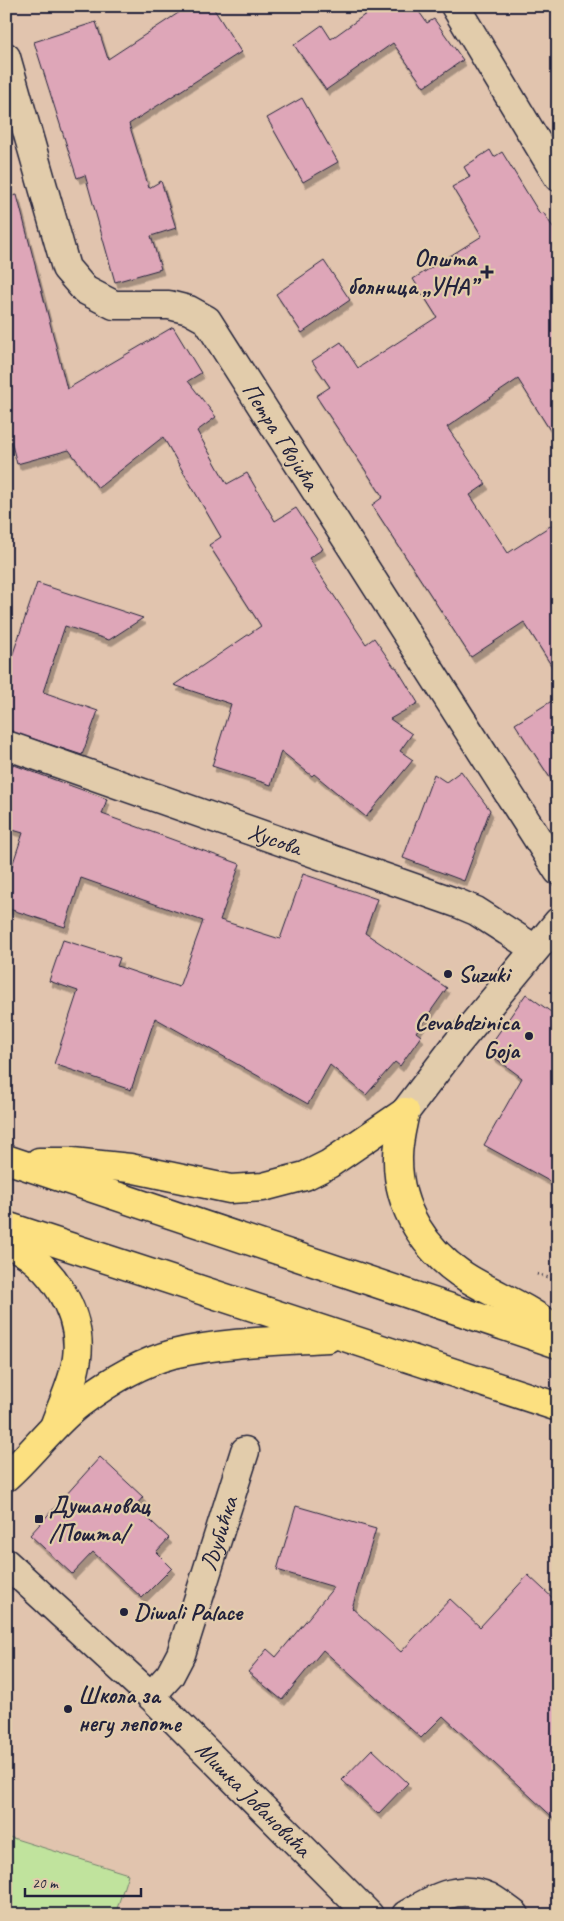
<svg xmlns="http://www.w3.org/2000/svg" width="564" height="1921" viewBox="0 0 564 1921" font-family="Caveat,sans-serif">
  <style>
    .green { fill: #c0e39d; stroke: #71826c }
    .building { fill: #dea6b8; stroke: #22223b; filter: url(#shadow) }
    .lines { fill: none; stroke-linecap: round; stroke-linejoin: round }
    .minor-casing { stroke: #22223b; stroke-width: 31 }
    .highway-casing { stroke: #22223b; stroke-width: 31 }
    .path { stroke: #22223b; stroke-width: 3; stroke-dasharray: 1 4; stroke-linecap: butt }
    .minor { stroke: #e2ccab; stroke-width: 28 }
    .highway { stroke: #fce080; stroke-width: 28 }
    .poi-dot { fill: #22223b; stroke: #e2ccab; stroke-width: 2 }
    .labels { text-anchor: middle; stroke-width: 4.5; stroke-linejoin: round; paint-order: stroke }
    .poi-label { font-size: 24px; font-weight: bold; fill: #22223b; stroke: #e2ccab; text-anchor: start }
    .street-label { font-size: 24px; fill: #22223b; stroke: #e2ccab }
  </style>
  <defs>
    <filter id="shadow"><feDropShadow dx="3" dy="5.5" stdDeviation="0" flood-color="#0004"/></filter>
  </defs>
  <rect width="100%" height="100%" fill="#e1c4ae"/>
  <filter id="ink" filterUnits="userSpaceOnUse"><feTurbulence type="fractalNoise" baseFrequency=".02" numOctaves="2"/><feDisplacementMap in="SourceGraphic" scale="10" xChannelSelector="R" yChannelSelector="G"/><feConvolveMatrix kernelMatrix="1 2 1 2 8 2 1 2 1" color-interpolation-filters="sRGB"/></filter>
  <g filter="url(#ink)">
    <path class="green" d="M6,1836L128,1874L115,1915H6Z"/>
    <g class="building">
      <path d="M189,6H212L241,52L129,124L149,188L161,181L176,228L151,236L161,269L115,282L85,175L77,178L34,42L96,22L108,59Z"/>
      <path d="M377,6H415L427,23L434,19L463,60L424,87L393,43L326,90L294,45L322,25L331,39Z"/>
      <path d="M302,98L338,162L303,182L267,118Z"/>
      <path d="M490,150L494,157L502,152L540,214L543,212L558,235V443L518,379L447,427L486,484L470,495L508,553L558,521V676L524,622L471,657L372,505L383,497L316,396L330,387L312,361L341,342L358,368L437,317L413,279L482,236L452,187L470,177L464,167Z"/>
      <path d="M17,195L67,389L173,327L201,373L188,381L216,417L197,431L227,484L247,473L275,521L296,508L323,549L309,558L366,644L374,638L394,667H396L418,703L390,719L412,734L400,751L413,760L366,817L314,774L312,776L281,751L271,785L212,766L231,704L174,685L261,626L209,545L221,537L163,437L98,488L69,450L17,464L6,422V197Z"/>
      <path d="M324,261L350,300L302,333L276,294Z"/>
      <path d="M37,583L143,618L109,640L65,626L43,692L98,711L82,755L6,730V674Z"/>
      <path d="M558,697V790L515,724Z"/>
      <path d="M6,762L107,799L102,814L240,864L220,920L280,939L303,874L377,899L365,933L447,988L416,1032L421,1036L400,1066L395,1062L366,1095L330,1065L308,1104L155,1018L131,1090L54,1064L78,991L49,981L63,940L120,958L117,966L179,987L203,921L81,878L65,927L6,908V884L23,833L6,828Z"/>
      <path d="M461,771L490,810L464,881L403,858L434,774L446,782Z"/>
      <path d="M526,994L558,1017V1186L484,1145L522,1078L486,1051Z"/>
      <path d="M100,1457L143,1497L135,1506L169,1538L156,1552L172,1568L142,1598L93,1552L72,1574L30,1535Z"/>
      <path d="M296,1506L376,1529L352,1608L401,1652L450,1599L480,1627L528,1575L558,1603V1822L443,1716L421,1738L323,1650L282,1700L248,1672L267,1649L276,1657L334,1587L277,1570Z"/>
      <path d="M372,1749L408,1783L378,1814L342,1780Z"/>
    </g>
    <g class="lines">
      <defs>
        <g id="minor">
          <path d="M455,6L558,177"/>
          <path id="s1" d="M6,57L66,268L85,290L114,305H169L189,310L207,320L558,871"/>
          <path id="s2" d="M6,745L457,903L476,911L535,949"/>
          <path d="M405,1112L456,1045L558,922"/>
          <path id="s3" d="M6,1563L151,1696L369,1915"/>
          <path id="s4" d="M151,1696L170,1675L181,1654L245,1451"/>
          <path d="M406,1915C432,1899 459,1883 489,1897C498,1902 507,1909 515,1915"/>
        </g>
        <g id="highway">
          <path d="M405,1112C402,1127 398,1142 398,1157C397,1208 426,1253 469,1279C499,1297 532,1309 558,1332"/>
          <path d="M6,1159L558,1344"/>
          <path d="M39,1162H72L130,1168L230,1189L263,1187L305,1176L329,1164L405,1112"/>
          <path d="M6,1226L558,1407"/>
          <path d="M6,1243C49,1260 83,1311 77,1358C74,1381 63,1402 55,1424"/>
          <path d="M6,1477C32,1454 52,1425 79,1404C107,1383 139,1363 173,1354C223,1342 277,1341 328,1338"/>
        </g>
      </defs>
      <use href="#minor" class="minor-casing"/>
      <use href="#highway" class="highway-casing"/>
      <path class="path" d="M537,1274L558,1281"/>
      <use href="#minor" class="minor"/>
      <use href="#highway" class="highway"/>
    </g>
  </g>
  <g class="poi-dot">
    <path d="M484.5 264.5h5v5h5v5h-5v5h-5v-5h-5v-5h5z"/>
    <circle cx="448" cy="974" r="5"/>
    <circle cx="529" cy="1036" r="5"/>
    <rect x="34" y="1514" width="10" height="10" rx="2.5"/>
    <circle cx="124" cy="1612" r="5"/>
    <circle cx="68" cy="1709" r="5"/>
  </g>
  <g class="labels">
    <g class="poi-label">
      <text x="476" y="266" text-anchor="end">Општа<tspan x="476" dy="28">болница „УНА”</tspan></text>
      <text x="458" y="982">Suzuki</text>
      <text x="519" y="1030" text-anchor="end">Cevabdzinica<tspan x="519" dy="28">Goja</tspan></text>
      <text x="49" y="1513">Душановац<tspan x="49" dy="28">/Пошта/</tspan></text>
      <text x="134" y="1620">Diwali Palace</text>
      <text x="78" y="1703">Школа за<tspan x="78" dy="28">негу лепоте</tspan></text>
    </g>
    <g class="street-label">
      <text dy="8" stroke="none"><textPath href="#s1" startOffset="515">Петра Гвојића</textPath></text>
      <text dy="8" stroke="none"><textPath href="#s2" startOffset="285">Хусова</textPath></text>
      <text dy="8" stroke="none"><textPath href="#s4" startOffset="178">Љубићка</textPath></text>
      <text dy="8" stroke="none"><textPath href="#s3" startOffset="342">Мишка Јовановића</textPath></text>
    </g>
  </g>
  <rect width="564" height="1921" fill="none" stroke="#e2ccab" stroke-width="25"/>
  <rect x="12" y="12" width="539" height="1896" fill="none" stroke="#22223b" stroke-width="2" filter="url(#ink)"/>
  <path d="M25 1888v8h116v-8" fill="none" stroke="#22223b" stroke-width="2.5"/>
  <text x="32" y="1888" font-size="15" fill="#22223b" stroke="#e2ccab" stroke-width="4" paint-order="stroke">20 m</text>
</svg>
